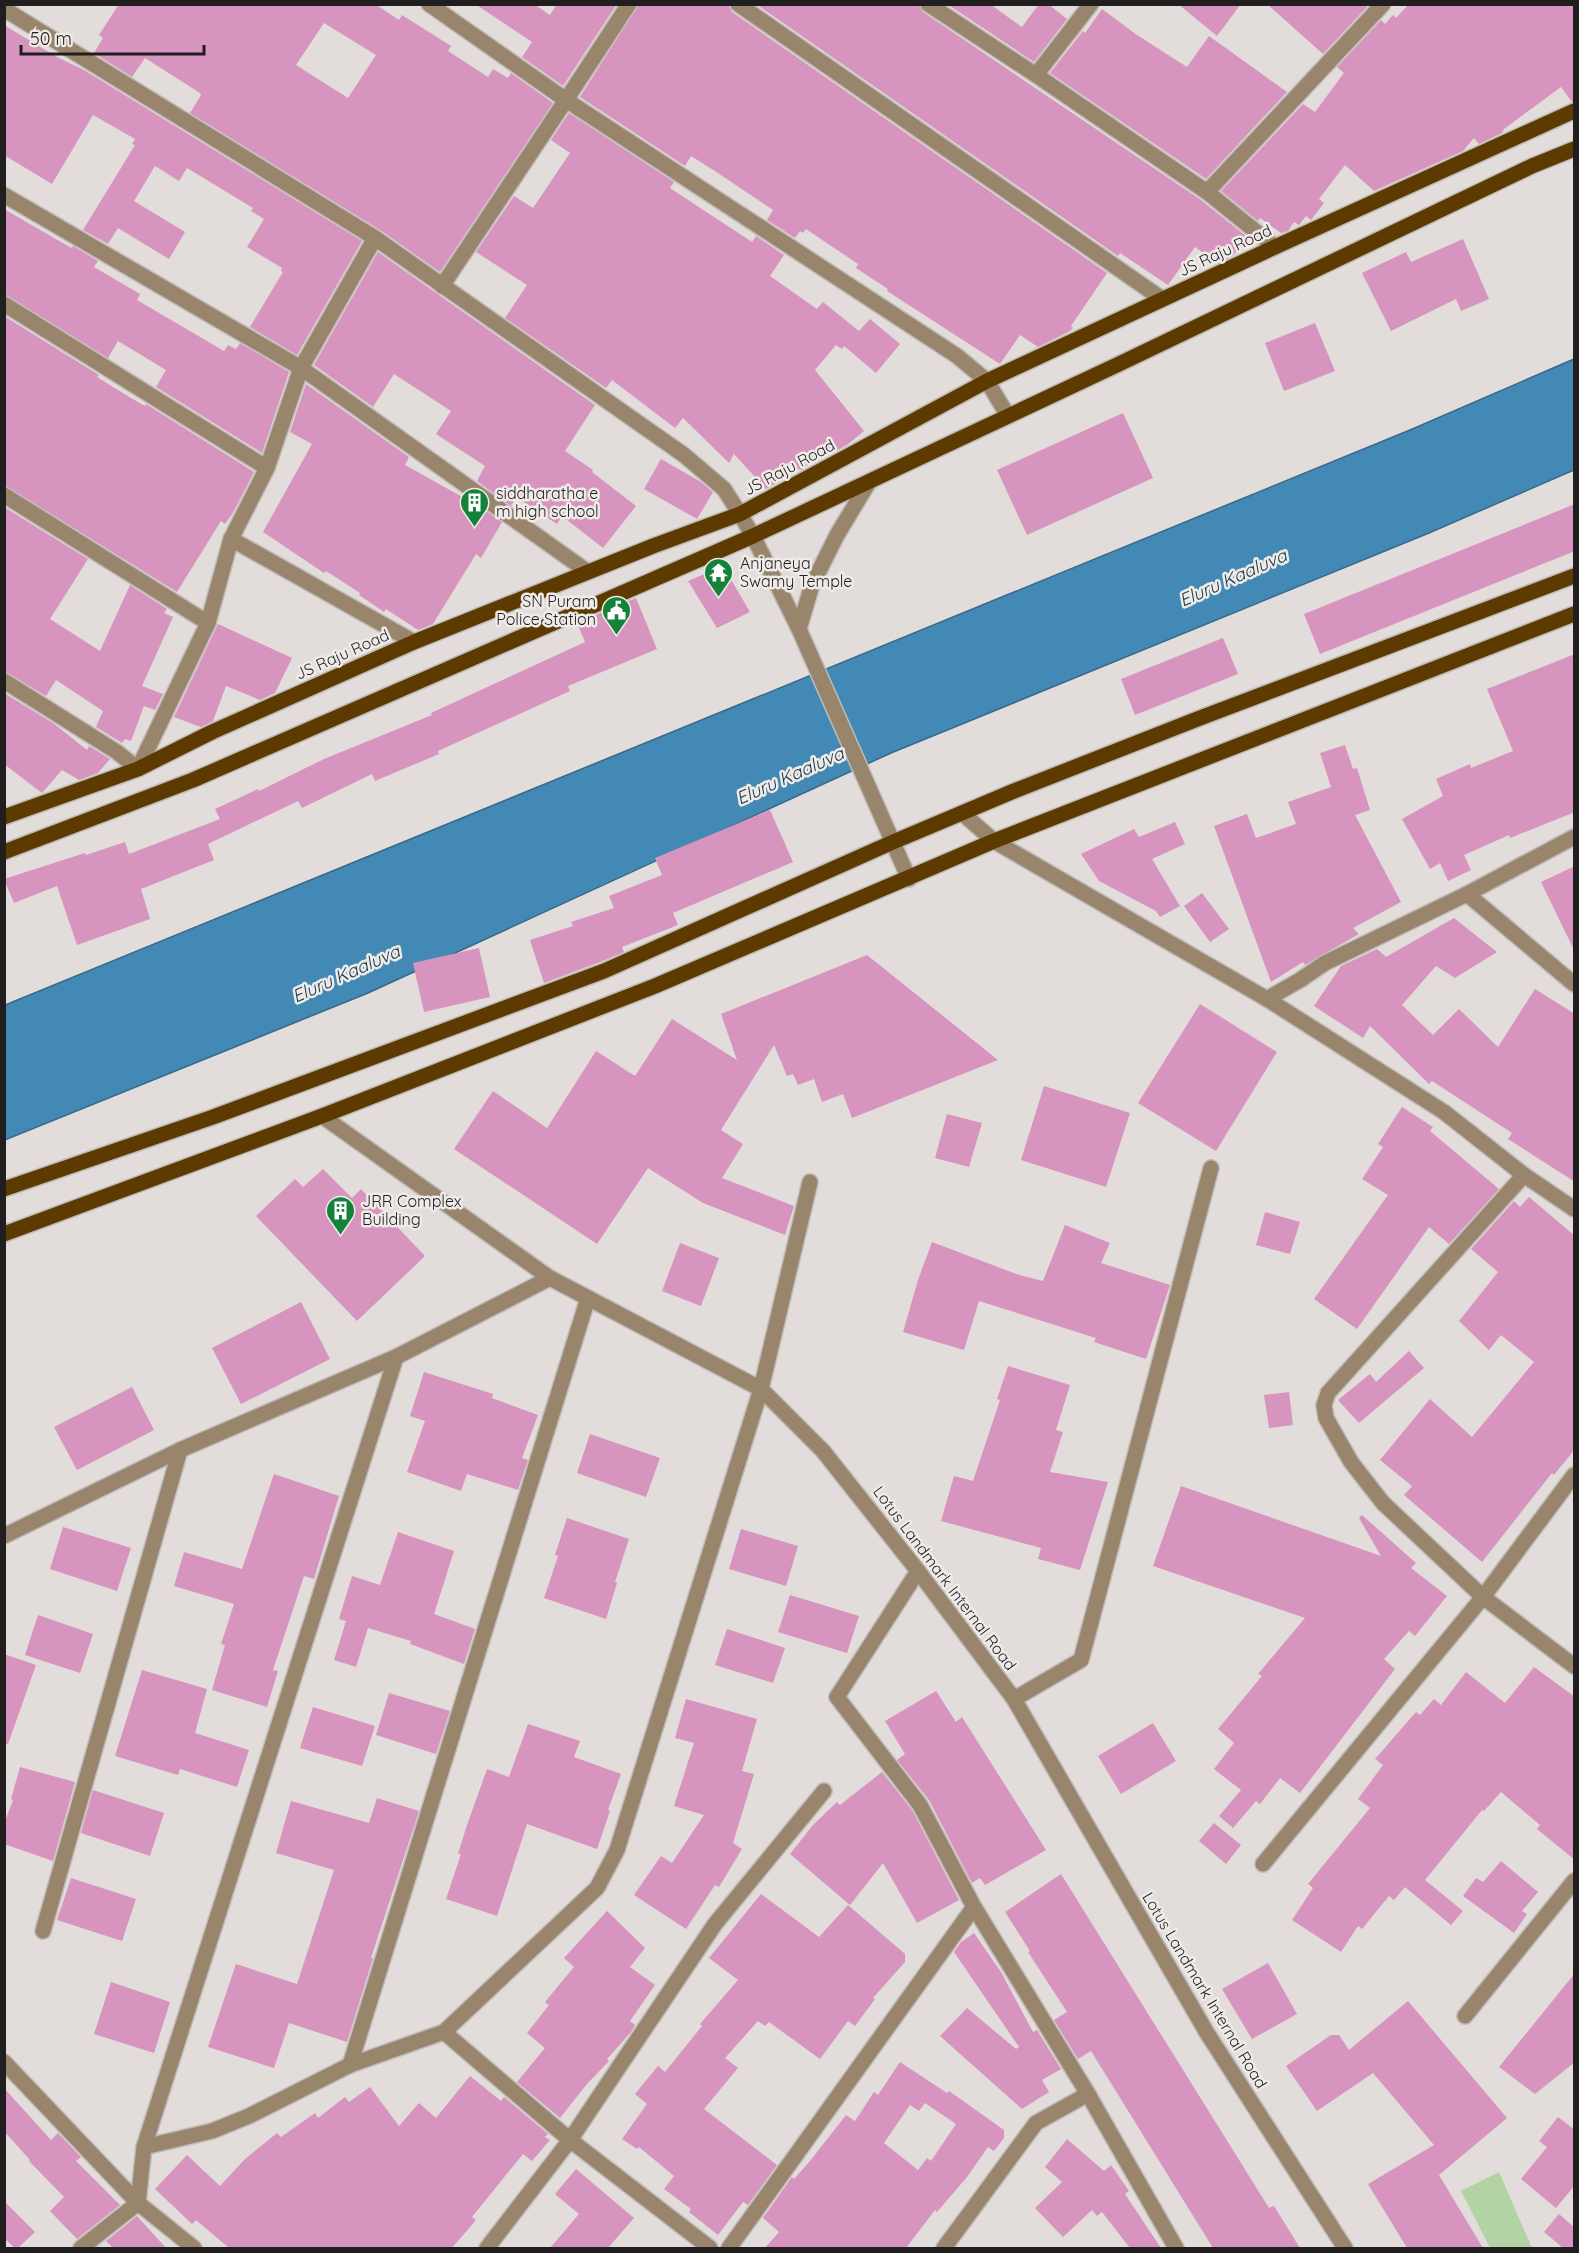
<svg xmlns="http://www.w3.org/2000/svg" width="1579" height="2253" viewBox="0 0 1579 2253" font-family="Quicksand,sans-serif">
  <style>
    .green { fill: #b2d4a5 }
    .water { fill: #4389b5; stroke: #386988; stroke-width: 1.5 }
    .building { fill: #d794be; fill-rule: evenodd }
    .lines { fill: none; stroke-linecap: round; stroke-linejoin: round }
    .pedestrian-casing { stroke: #bfbbb9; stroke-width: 18 }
    .minor-casing { stroke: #bfbbb9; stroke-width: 18 }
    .tertiary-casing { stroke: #bfbbb9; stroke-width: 18 }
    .primary-casing { stroke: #bfbbb9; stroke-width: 18 }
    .pedestrian { stroke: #99856c; stroke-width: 15 }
    .minor { stroke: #99856c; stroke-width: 15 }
    .tertiary { stroke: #99856c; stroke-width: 15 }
    .primary { stroke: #5d3b00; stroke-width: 15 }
    .labels { text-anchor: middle; stroke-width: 5; stroke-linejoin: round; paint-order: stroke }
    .street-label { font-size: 16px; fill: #201e1e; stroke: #efebe8 }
    .poi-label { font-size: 16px; fill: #201e1e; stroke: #efebe8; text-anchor: start }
    .water-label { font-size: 18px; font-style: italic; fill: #163548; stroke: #efebe8 }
  </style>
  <rect width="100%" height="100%" fill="#e2dddb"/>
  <path class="green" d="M1499,2172L1532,2248H1490L1461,2191Z"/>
  <path class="water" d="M1574,359V470L1429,533L891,753L368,993L5,1140V1005L1410,430Z"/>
  <g class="building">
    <path d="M119,4H375L399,20L402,15L451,46L448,51L488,77L493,69L508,78L511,73L553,103L440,272L380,230L190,113L201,95L200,93L145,58L132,77L94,53L103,38L99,35ZM324,23L376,55L348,98L296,65Z"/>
    <path d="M475,4H534L550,15L557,4H617L563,86L522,57L532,42Z"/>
    <path d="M639,4H728L732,12L1107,273L1071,326L1073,328L1070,331L1038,347L1020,335L1000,364L887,291L888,289L856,268L858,264L806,229L803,233L800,231L795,238L767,220L773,210L718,173L691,156L685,166L580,97Z"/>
    <path d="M756,4H918L923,12L1201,200L1247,237L1233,256L1218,263L1195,247L1168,285L1120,253L1118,256Z"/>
    <path d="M947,4H990L1022,27L1039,4H1048L1067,19L1034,62Z"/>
    <path d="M1178,4H1241L1217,36Z"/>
    <path d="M1267,4H1364L1367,7L1323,54Z"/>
    <path d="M1409,4H1575V101L1572,102L1561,87L1504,129L1502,133L1479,144L1474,138L1463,151L1374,191L1345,165L1319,199L1324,203L1311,220L1306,216L1299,225L1294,222L1288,231L1281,233L1260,218L1258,221L1221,191L1303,104L1315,112L1344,73L1337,67L1381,20L1385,24L1393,15L1396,18Z"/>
    <path d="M1102,9L1137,35L1187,67L1209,36L1287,92L1206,179L1050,73L1083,31L1085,33Z"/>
    <path d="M4,25L57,57L84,70L362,241L297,355L250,327L283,272L281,271L282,268L247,247L264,219L251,211L253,208L187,168L179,181L155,166L134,201L185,232L169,259L118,228L108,244L83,230L135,145L132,144L135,139L93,115L52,184L4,155Z"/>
    <path d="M569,113L674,182L670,188L752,242L756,236L784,255L770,276L817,309L823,302L859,331L870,319L900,344L876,373L844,346L842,349L836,345L815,370L864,431L847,445L832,453L827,448L802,470L799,469L766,489L734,454L729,463L683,418L675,428L612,380L606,388L505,318L527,285L476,252L514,196L533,208L570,153L551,140Z"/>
    <path d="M4,209L68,246L72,248L73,246L98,261L94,267L140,294L137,300L224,351L228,345L236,349L240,343L289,372L262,453L156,387L166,370L118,341L108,358L4,294Z"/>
    <path d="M1463,239L1489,299L1461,311L1456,299L1391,331L1362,273L1406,252L1411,262Z"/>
    <path d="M378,252L595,405L565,451L593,470L592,472L636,506L603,548L562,516L557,524L516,497L511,506L477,481L485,466L436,434L451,411L394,374L373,407L314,365Z"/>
    <path d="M4,316L99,375L97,377L131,398L145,406L146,404L254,472L233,513L225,524L221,521L177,592L4,485Z"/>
    <path d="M1315,323L1335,371L1284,391L1265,343Z"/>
    <path d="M306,384L409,457L405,465L466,499L467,498L502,522L481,558L476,554L433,624L418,630L386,609L384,612L359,595L360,593L326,571L324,573L263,532L312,444L290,432Z"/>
    <path d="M1123,413L1153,478L1027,535L997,470Z"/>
    <path d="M661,459L701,482L713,492L697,519L644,489Z"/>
    <path d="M1575,504V551L1320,654L1304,614Z"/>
    <path d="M4,507L88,559L50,619L100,651L130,585L167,609L164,613L173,617L142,686L163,694L155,710L144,706L131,741L125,739L122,743L96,727L103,711L56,680L46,696L4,671Z"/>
    <path d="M723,566L750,612L717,628L688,581Z"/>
    <path d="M636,598L657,649L568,686L570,691L438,751L439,754L375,781L372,774L302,808L298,801L208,844L214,860L141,889L150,919L77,945L57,886L14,903L4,879L85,853L86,855L125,842L129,854L220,819L215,809L258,789L259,791L324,759L432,715L431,713L585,642L577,623Z"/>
    <path d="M218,624L292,658L275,693L260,700L226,686L213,721L201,727L174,717Z"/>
    <path d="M1223,638L1238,674L1135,715L1121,679Z"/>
    <path d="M1575,654V812L1510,838L1509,835L1464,855L1471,870L1448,881L1440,863L1430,869L1402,819L1443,796L1436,779L1470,764L1471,768L1513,751L1487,689Z"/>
    <path d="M4,693L53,723L87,750L89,746L110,759L98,773L79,780L62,770L42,793L4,764Z"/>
    <path d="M1345,745L1353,769L1357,768L1370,810L1355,815L1401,902L1353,928L1359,934L1305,965L1303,962L1271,982L1214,826L1247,814L1256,838L1296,824L1288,802L1331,787L1320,753Z"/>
    <path d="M770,810L793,862L673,913L678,925L622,947L624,952L600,962L544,983L530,940L573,926L571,922L614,908L609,896L662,875L655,858Z"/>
    <path d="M1175,822L1185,844L1152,859L1180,906L1160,917L1156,911L1099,881L1081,854L1134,829L1139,837Z"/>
    <path d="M1575,866V952L1541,882Z"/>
    <path d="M1202,893L1229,929L1210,942L1184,906Z"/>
    <path d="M1454,918L1497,952L1455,978L1436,966L1402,1005L1433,1035L1459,1009L1498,1047L1535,989L1575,1014V1182L1508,1139L1512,1133L1432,1081L1429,1084L1370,1026L1363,1038L1314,1006L1341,966L1377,949L1386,957Z"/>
    <path d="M479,948L490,997L424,1012L413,963Z"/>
    <path d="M867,955L998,1060L852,1118L843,1094L822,1102L814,1079L798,1085L793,1074L787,1076L774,1045L721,1130L743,1144L722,1178L794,1206L785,1235L703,1203L648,1168L597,1244L454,1149L493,1091L547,1128L596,1051L635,1076L672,1019L737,1060L721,1014Z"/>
    <path d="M1200,1004L1277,1052L1216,1151L1138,1103Z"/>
    <path d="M1044,1086L1130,1113L1106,1187L1021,1160Z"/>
    <path d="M1402,1107L1433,1127L1430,1131L1499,1189L1449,1244L1429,1227L1357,1329L1314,1299L1388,1195L1362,1179L1383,1147L1378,1144Z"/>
    <path d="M947,1114L982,1123L969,1167L935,1158Z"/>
    <path d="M323,1169L352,1198L361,1189L425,1256L357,1321L256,1216L295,1179L303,1187Z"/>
    <path d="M1529,1197L1575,1236V1449L1554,1475L1552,1473L1482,1562L1404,1495L1412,1486L1380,1460L1430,1399L1472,1437L1534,1362L1501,1335L1489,1350L1459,1321L1498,1272L1471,1249L1514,1201L1520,1207Z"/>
    <path d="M1265,1212L1300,1222L1290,1254L1256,1245Z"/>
    <path d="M1065,1225L1110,1243L1101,1263L1170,1285L1146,1359L1094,1342L1096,1338L979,1301L964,1350L903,1332L918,1280L932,1242L1019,1275L1043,1281Z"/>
    <path d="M680,1243L719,1258L701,1306L662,1291Z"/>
    <path d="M301,1302L330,1359L241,1404L212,1348Z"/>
    <path d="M1409,1351L1424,1368L1359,1423L1338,1400L1370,1374L1376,1382Z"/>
    <path d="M1008,1366L1070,1385L1056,1430L1063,1432L1050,1472L1108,1482L1080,1570L1038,1559L1041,1548L941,1521L954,1476L973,1481L1000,1400L997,1399Z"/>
    <path d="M424,1372L493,1394L492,1398L538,1415L522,1458L528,1460L518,1490L467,1474L461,1491L407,1472L425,1421L410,1416Z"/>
    <path d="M132,1387L154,1430L77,1470L54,1427Z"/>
    <path d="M1289,1392L1293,1425L1269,1428L1264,1395Z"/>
    <path d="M590,1434L660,1458L646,1497L577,1473Z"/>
    <path d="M274,1474L339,1496L314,1579L304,1576L273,1670L278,1671L267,1707L212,1690L225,1645L221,1644L234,1604L174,1586L184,1552L242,1569Z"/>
    <path d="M1181,1486L1381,1556L1359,1518L1362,1515L1416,1563L1411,1568L1447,1596L1415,1636L1409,1631L1384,1659L1395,1669L1300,1793L1280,1778L1260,1804L1256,1801L1233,1828L1219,1816L1241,1790L1214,1769L1234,1743L1218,1729L1262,1676L1258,1674L1305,1618L1153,1566Z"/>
    <path d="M567,1518L629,1539L615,1582L617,1583L606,1619L544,1598L558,1556L555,1555Z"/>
    <path d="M63,1527L131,1548L117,1591L50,1569Z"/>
    <path d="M741,1529L798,1546L786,1586L729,1569Z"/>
    <path d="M398,1532L454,1551L434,1614L475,1629L464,1664L410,1644L411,1641L368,1628L356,1667L334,1660L346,1621L339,1619L352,1576L380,1585Z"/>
    <path d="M790,1595L859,1616L847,1653L778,1632Z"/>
    <path d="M38,1615L93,1634L80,1673L25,1655Z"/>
    <path d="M727,1629L785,1648L773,1683L715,1665Z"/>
    <path d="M4,1654L36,1665L8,1744L4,1743Z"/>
    <path d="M1534,1667L1575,1697V1860L1537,1829L1540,1825L1501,1792L1484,1811L1482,1810L1425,1880L1463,1911L1451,1925L1405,1887L1394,1900L1389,1896L1362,1929L1358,1926L1341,1952L1292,1920L1313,1888L1308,1884L1370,1808L1358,1799L1383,1765L1375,1759L1416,1712L1420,1715L1434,1699L1441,1705L1466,1672L1505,1703Z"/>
    <path d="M142,1670L207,1689L195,1733L249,1750L237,1787L180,1769L178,1775L115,1756Z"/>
    <path d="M936,1691L956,1722L962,1717L1046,1850L985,1885L980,1878L972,1883L929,1800L897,1760L905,1754L885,1721Z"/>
    <path d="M389,1693L450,1711L436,1754L376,1735Z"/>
    <path d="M686,1699L757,1719L742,1771L754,1774L733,1843L742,1849L719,1887L715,1885L686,1929L634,1895L661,1856L672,1863L704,1815L674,1806L694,1743L675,1738Z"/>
    <path d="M313,1707L375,1726L362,1766L300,1748Z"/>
    <path d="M1153,1723L1176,1761L1121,1794L1098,1756Z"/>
    <path d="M528,1724L580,1741L574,1757L621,1774L608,1810L610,1811L597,1849L527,1824L497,1916L446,1899L461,1854H458L466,1828L487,1769L509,1777Z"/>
    <path d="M20,1767L75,1782L53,1861L4,1844V1824L13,1800L11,1799Z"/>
    <path d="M882,1772L912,1810L959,1900L917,1923L883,1863L850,1905L790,1854L813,1825L837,1802L840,1805Z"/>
    <path d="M93,1790L164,1813L150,1856L81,1833Z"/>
    <path d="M377,1798L419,1811L371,1958H373L347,2042L289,2023L274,2068L208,2047L236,1964L297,1984L334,1870L276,1853L291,1801L369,1823Z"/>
    <path d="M1214,1823L1241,1845L1226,1864L1199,1841Z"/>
    <path d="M1501,1861L1538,1892L1522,1911L1527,1914L1514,1933L1463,1896L1476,1878L1483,1882Z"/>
    <path d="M1061,1874L1269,2208L1274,2206L1300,2248H1213L1091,2051L1078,2059L1054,2020L1067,2012L1028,1952L1030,1951L1005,1912Z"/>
    <path d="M71,1878L136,1899L122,1941L57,1920Z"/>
    <path d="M761,1894L819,1937L848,1905L905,1954V1962L873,1998L875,1999L855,2026L848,2021L820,2059L769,2022L765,2026L758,2021L725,2058L738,2068L704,2109L777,2165L748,2205L743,2202L718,2235L689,2212L691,2209L664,2189L674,2176L639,2147L637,2149L622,2139L647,2104L635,2094L658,2066L665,2072L702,2026L700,2024L738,1980L709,1958Z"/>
    <path d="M607,1911L645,1948L630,1967L655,1985L630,2021L635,2025L631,2032L607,2059L609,2061L587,2084L560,2118L517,2082L545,2048L527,2033L549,2005L545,2002L574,1967L564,1958Z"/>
    <path d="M974,1933L1001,1972L1033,2032L1037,2030L1061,2069L1042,2080L1049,2092L1022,2109L940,2036L967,2008L1016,2049L1019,2047L954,1952L961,1942Z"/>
    <path d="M1268,1963L1297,2014L1252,2039L1222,1989Z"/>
    <path d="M1575,1973V2062L1535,2094L1499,2067Z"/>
    <path d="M111,1982L170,2002L154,2053L94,2034Z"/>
    <path d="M1408,2001L1507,2118L1439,2175L1483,2248H1407L1368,2184L1434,2145L1373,2073L1317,2111L1286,2066L1331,2035H1339L1349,2050Z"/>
    <path d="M900,2062L947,2093L949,2091L1004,2130V2138L994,2151L988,2147L967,2177L937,2212L935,2210L906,2248H765L779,2232L763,2218L792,2177L794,2179L810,2161L846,2115L855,2121L874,2092L878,2095ZM925,2103L956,2124L931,2161L927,2158L918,2170L884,2143L910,2105L919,2111Z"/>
    <path d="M470,2076L501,2101L504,2097L548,2134L545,2137L550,2140L532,2161L523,2154L472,2217L476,2220L452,2248H229L196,2220L192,2224L155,2189L187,2155L220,2186L245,2159L277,2133L281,2137L315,2113L318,2118L345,2097L349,2102L370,2087L399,2126L419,2103L436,2118Z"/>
    <path d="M4,2088L51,2140L58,2133L81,2157L76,2161L120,2205L77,2239L50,2211L64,2197L29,2161L30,2160L4,2131Z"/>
    <path d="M1558,2117L1575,2130V2185L1556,2208L1521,2179L1547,2147L1539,2141Z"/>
    <path d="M1067,2139L1104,2171L1111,2165L1129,2191L1125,2194L1161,2248H1130L1102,2212L1097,2216L1092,2210L1063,2237L1035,2208L1062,2182L1045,2167Z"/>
    <path d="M576,2169L634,2218L608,2248H550L579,2214L555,2194Z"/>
    <path d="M4,2201L35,2232L18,2248H15L4,2238Z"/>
    <path d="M1559,2214L1575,2228V2248H1563L1544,2232Z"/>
    <path d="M137,2216L166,2248H113L106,2241Z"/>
  </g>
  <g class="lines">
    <defs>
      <path id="pedestrian" d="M837,1697L920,1805L974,1907L1088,2094L1176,2248"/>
      <g id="minor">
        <path d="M738,4L1162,299"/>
        <path d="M928,4L1036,75L1207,192L1275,247"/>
        <path d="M4,9L375,238L684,455L724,489L740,514"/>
        <path d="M1036,75L1091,4"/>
        <path d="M1207,192L1383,4"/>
        <path d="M4,195L301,368L588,572"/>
        <path d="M442,286L566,100"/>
        <path d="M4,304L267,468"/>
        <path d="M4,495L208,623L138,769L117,752L4,681"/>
        <path d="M231,539L414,642"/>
        <path d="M208,623L231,539L267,468L301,368L375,238"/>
        <path d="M962,813L994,841L1267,999L1444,1112L1524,1175L1574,1209"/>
        <path d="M1467,894L1574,984"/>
        <path d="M1267,999L1300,980L1325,963L1467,894L1574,837"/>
        <path d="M322,1116L550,1278L761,1389L823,1451L918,1571L1014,1699L1207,2033L1345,2248"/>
        <path d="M1524,1175L1328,1393L1324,1405L1326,1418L1351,1462L1383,1503L1483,1597L1574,1666"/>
        <path d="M4,1536L180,1450L396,1357L550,1278"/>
        <path d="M837,1697L918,1571"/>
        <path d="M1014,1699L1081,1660L1211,1168"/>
        <path d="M1263,1864L1483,1597L1574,1475"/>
        <path d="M43,1931L180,1450"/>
        <path d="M1465,2016L1574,1881"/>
        <path d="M444,2032L570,2140L710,2248"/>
        <path d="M4,2062L138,2203L194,2248"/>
        <path d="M350,2065L588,1298"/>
        <path d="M144,2147L212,2131L249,2116L350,2065L444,2032L597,1888L617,1850L761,1389L810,1182"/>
        <path d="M81,2248L138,2203L144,2147L396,1357"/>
        <path d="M487,2248L570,2140L715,1924L824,1791"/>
        <path d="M729,2248L974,1907"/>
        <path d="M944,2248L1036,2123L1088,2094"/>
      </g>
      <g id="tertiary">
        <path d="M429,4L566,100L957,356L987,381L1008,416"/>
        <path d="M566,100L629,4"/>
        <path d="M740,514L753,536L799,629L909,879"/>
        <path d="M799,629L812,585L837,535L869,482"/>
      </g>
      <g id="primary">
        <path d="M4,817L138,769L212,732L414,642L653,546L740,514L987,381L1275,247L1574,111"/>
        <path d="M4,852L193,780L753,536L1119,364L1532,166L1574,149"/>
        <path d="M4,1189L213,1117L604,971L893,842L1014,791L1200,718L1574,576"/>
        <path d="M4,1234L322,1116L655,986L994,841L1574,614"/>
      </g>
    </defs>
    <use href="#pedestrian" class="pedestrian-casing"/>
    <use href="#minor" class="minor-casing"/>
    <use href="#tertiary" class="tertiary-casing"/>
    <use href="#primary" class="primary-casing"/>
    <use href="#pedestrian" class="pedestrian"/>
    <use href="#minor" class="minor"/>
    <use href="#tertiary" class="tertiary"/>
    <use href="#primary" class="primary"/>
  </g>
  <defs>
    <symbol id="building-pin" viewBox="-11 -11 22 30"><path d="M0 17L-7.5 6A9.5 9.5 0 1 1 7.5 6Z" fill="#148238" stroke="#efebe8"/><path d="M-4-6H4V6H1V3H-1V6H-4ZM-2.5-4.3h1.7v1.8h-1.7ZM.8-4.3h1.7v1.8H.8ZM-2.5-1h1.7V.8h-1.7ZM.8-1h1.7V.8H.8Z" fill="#fff"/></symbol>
    <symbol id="temple-pin" viewBox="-11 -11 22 30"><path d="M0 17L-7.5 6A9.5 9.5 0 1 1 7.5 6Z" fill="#148238" stroke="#efebe8"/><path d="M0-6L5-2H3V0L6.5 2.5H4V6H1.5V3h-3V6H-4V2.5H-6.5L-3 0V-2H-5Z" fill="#fff"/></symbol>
    <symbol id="civic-pin" viewBox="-11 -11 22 30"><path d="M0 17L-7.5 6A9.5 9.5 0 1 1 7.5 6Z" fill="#148238" stroke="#efebe8"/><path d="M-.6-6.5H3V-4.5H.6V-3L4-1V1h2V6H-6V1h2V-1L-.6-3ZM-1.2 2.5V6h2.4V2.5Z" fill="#fff"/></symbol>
  </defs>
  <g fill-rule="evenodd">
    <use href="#building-pin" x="458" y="486" width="33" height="45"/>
    <use href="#temple-pin" x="702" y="556" width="33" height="45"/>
    <use href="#civic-pin" x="600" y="594" width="33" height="45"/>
    <use href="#building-pin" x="324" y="1194" width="33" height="45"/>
  </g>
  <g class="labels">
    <g class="street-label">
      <text transform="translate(1225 250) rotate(-25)" y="6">JS Raju Road</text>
      <text transform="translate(789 467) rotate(-28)" y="6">JS Raju Road</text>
      <text transform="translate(342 654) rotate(-24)" y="6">JS Raju Road</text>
      <text transform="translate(945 1578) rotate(53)" y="6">Lotus Landmark Internal Road</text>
      <text transform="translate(1205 1990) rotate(59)" y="6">Lotus Landmark Internal Road</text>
    </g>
    <g class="poi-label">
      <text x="496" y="499">siddharatha e<tspan x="496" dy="18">m high school</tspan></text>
      <text x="740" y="569">Anjaneya<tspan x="740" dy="18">Swamy Temple</tspan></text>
      <text x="596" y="607" text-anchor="end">SN Puram<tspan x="596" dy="18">Police Station</tspan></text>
      <text x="362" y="1207">JRR Complex<tspan x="362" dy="18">Building</tspan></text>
    </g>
    <g class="water-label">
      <text transform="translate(1233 578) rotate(-24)" y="6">Eluru Kaaluva</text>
      <text transform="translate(790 776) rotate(-24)" y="6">Eluru Kaaluva</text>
      <text transform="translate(346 974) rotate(-24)" y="6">Eluru Kaaluva</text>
    </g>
  </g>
  <rect width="1579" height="2253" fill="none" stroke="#201e1e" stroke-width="12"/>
  <path d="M21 45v9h183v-9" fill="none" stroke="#201e1e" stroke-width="3"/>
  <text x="30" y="45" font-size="18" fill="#201e1e" stroke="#efebe8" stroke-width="4.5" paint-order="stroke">50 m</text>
</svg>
